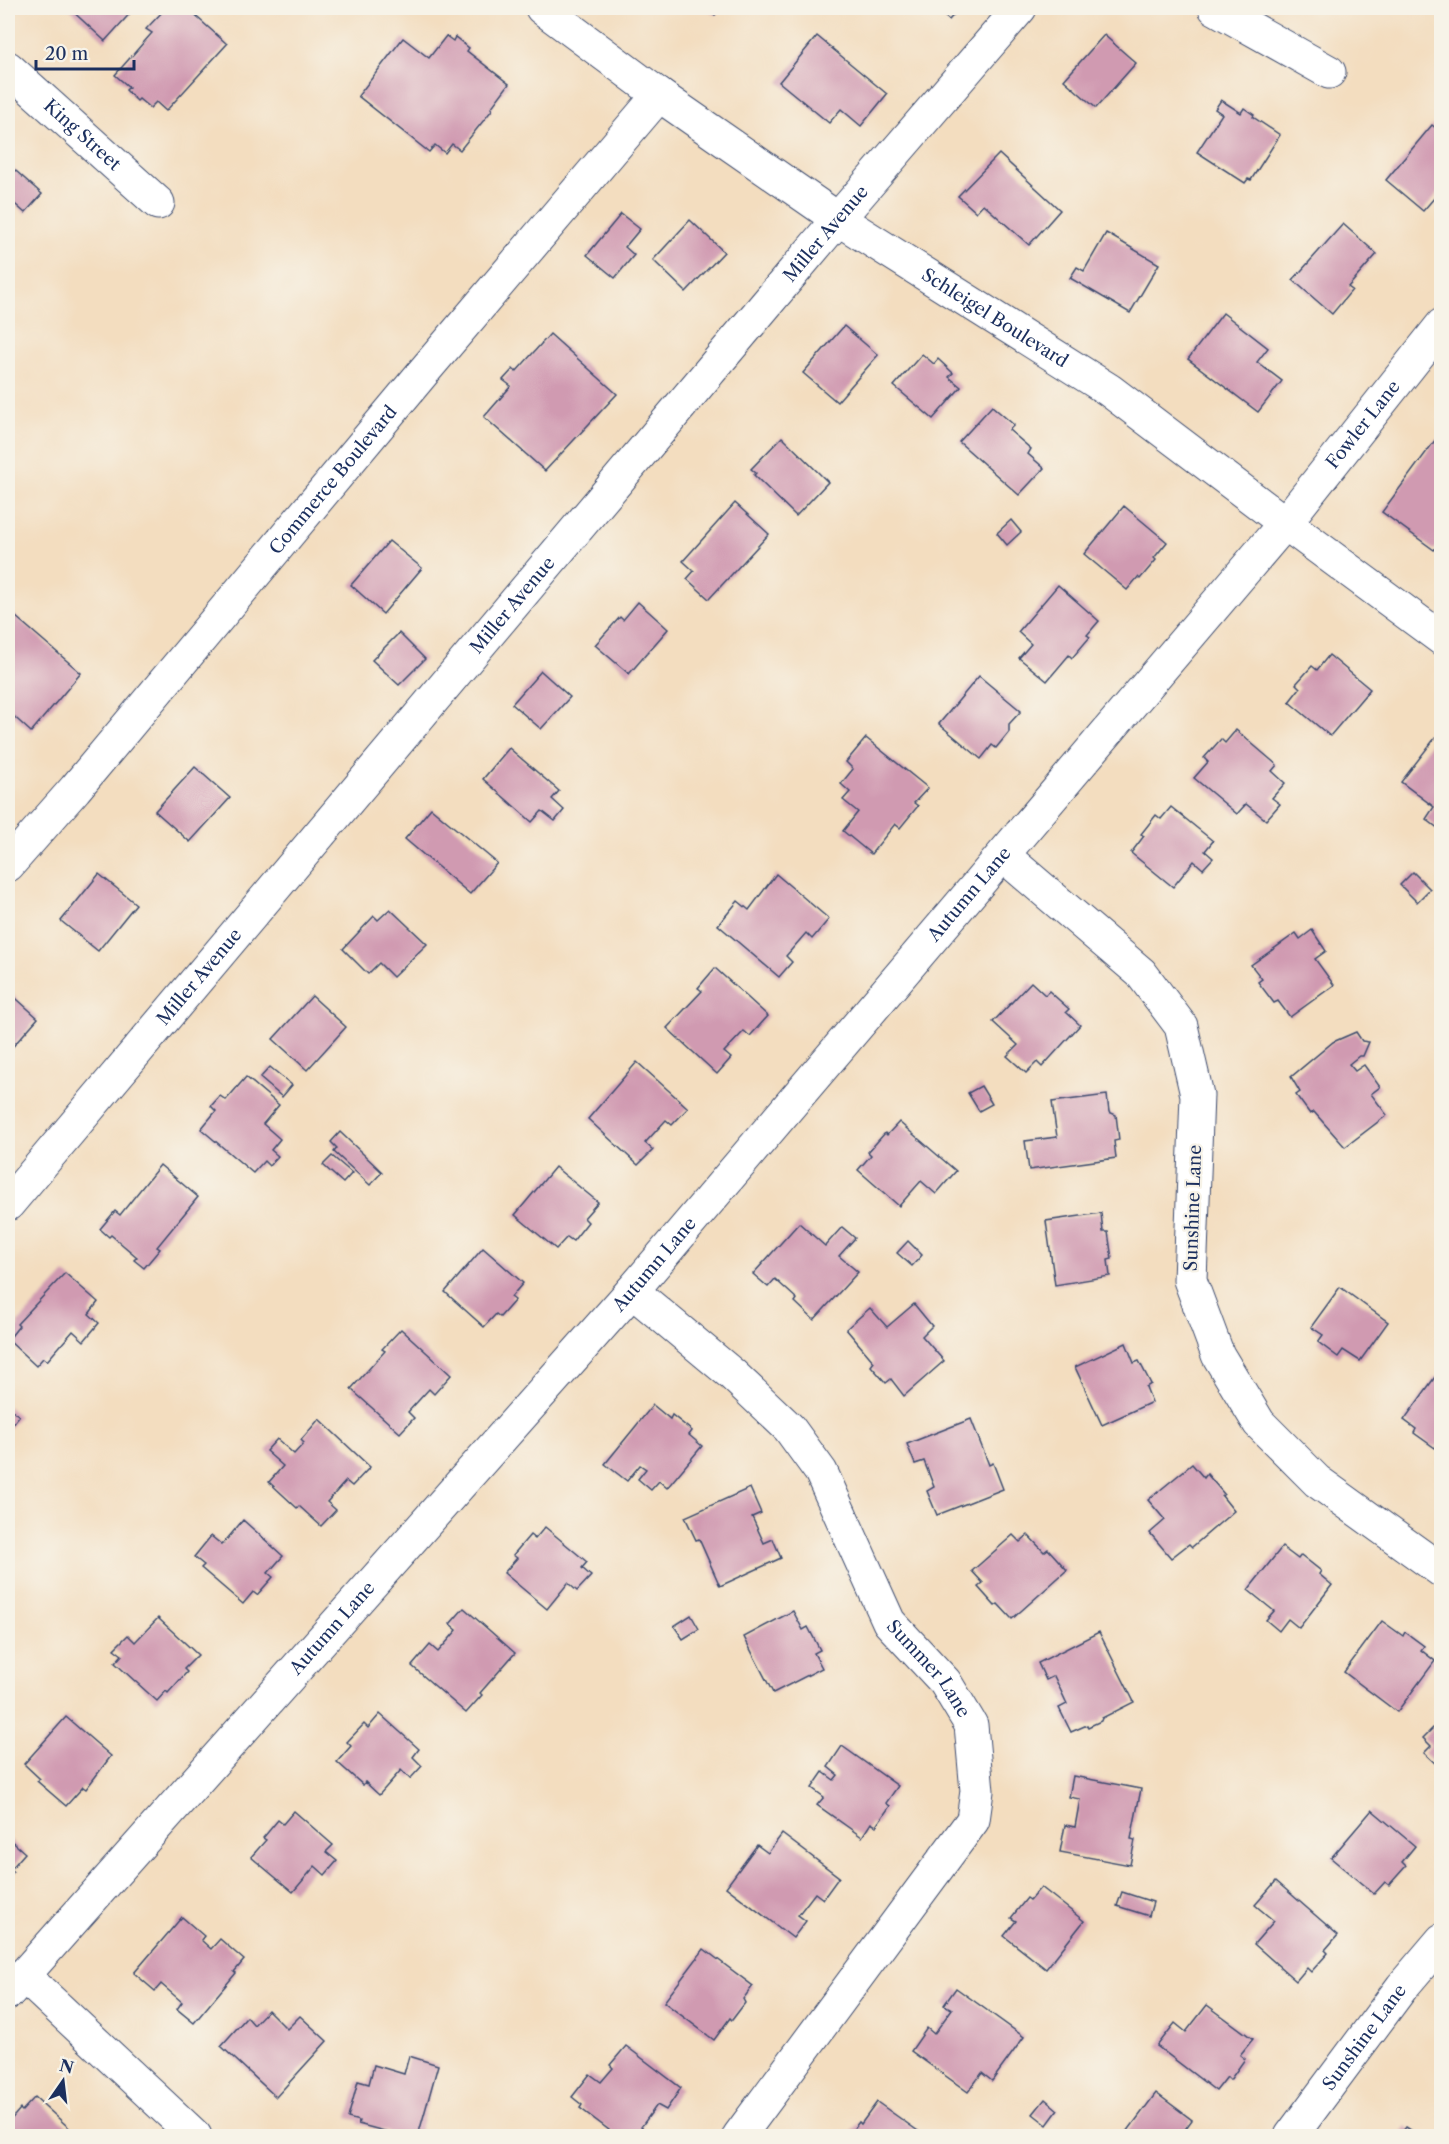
<svg xmlns="http://www.w3.org/2000/svg" width="1449" height="2144" viewBox="0 0 1449 2144" font-family="'Libre Caslon Text',serif">
  <style>
    .building { fill: #d09ab1 }
    .lines { fill: none; stroke-linecap: round; stroke-linejoin: round }
    .street-casing { stroke: #3b496d; stroke-width: 35 }
    .street { stroke: #fff; stroke-width: 33 }
    .labels { text-anchor: middle; stroke-width: 4.5; stroke-linejoin: round; paint-order: stroke }
    .street-label { font-size: 18px; fill: #1b2f5e; stroke: #f7f3e8 }
  </style>
  <rect width="100%" height="100%" fill="#f7f3e8"/>
  <filter id="ink" filterUnits="userSpaceOnUse"><feTurbulence type="fractalNoise" baseFrequency=".0167" numOctaves="2"/><feDisplacementMap in="SourceGraphic" scale="12" xChannelSelector="R" yChannelSelector="G"/><feConvolveMatrix kernelMatrix="1 2 1 2 8 2 1 2 1" color-interpolation-filters="sRGB"/></filter>
  <filter id="wash" filterUnits="userSpaceOnUse"><feTurbulence type="fractalNoise" baseFrequency=".008" numOctaves="4" result="noise"/><feDisplacementMap in="SourceGraphic" scale="24" xChannelSelector="R" yChannelSelector="G"/><feGaussianBlur stdDeviation="1.35" result="paint"/><feColorMatrix in="noise" values="0 0 0 0 0 0 0 0 0 0 0 0 0 0 0 0 0 1.4 0 .05"/><feComposite in="paint" operator="in"/></filter>
  <g filter="url(#wash)">
    <rect width="100%" height="100%" fill="#f3ddbf"/>
    <g id="blocks">
      <g class="building">
        <path d="M69,8H133L134,9L105,41Z"/>
        <path d="M166,8H193L190,11L227,44L166,111L156,102L150,108L139,99L137,101L126,90L129,87L115,75L152,33L146,29Z"/>
        <path d="M706,8H721L715,15Z"/>
        <path d="M934,8H960L949,20Z"/>
        <path d="M1104,35L1136,63L1096,108L1064,80Z"/>
        <path d="M446,36L453,41L455,37L469,48L467,51L509,84L491,108L492,110L460,150L452,144L445,153L435,145L429,152L358,96L403,38L429,58Z"/>
        <path d="M817,36L887,94L861,126L841,109L829,123L779,82Z"/>
        <path d="M1221,100L1241,113L1244,108L1254,115L1253,117L1280,135L1251,180L1248,179L1245,183L1197,152L1222,114L1215,109Z"/>
        <path d="M1432,125L1442,133V189L1423,211L1386,180Z"/>
        <path d="M999,154L1060,210L1029,245L983,204L976,212L958,196Z"/>
        <path d="M8,164L42,194L25,213L8,198Z"/>
        <path d="M621,214L640,229L625,247L634,255L615,278L587,255Z"/>
        <path d="M690,220L724,252L686,292L653,260Z"/>
        <path d="M1343,224L1377,254L1348,287L1352,290L1332,314L1293,280Z"/>
        <path d="M1106,233L1159,264L1130,313L1070,278L1077,267L1084,271Z"/>
        <path d="M1223,313L1268,348L1257,362L1282,381L1258,412L1188,359Z"/>
        <path d="M844,326L878,355L837,402L803,373Z"/>
        <path d="M550,334L617,394L545,471L484,417L511,386L503,380L513,369L516,372Z"/>
        <path d="M922,354L934,364L938,359L953,373L949,377L961,387L933,419L894,386Z"/>
        <path d="M992,406L1014,425L1009,430L1031,449L1028,454L1044,468L1019,495L959,442Z"/>
        <path d="M782,437L828,482L796,516L754,475L756,473L751,469Z"/>
        <path d="M1436,439L1442,443V540L1434,550L1382,512Z"/>
        <path d="M735,503L769,534L709,599L687,579L694,571L683,561Z"/>
        <path d="M1124,506L1167,542L1154,558L1156,560L1140,579L1138,577L1127,590L1084,554Z"/>
        <path d="M1011,520L1021,532L1007,545L997,533Z"/>
        <path d="M389,541L422,568L383,614L351,585Z"/>
        <path d="M1058,585L1099,621L1087,635L1090,637L1072,658L1069,655L1047,681L1019,658L1031,644L1018,632Z"/>
        <path d="M638,602L668,629L629,674L595,645L620,617L623,620Z"/>
        <path d="M8,610L81,673L31,732L8,711Z"/>
        <path d="M399,633L425,659L399,685L372,660Z"/>
        <path d="M1329,655L1370,689L1330,736L1289,702L1300,688L1296,684L1312,666L1317,670Z"/>
        <path d="M541,671L570,697L541,729L512,704Z"/>
        <path d="M979,676L1021,711L1009,724V732L996,748L992,745L981,759L939,724Z"/>
        <path d="M1236,730L1277,765L1272,771L1285,783L1272,798L1280,804L1266,820L1246,804L1237,814L1194,778L1208,762L1204,758L1221,739L1225,743Z"/>
        <path d="M866,738L928,788L914,803L918,806L900,828L895,824L871,854L843,831L858,812L843,800L850,792L841,784L853,769L846,762Z"/>
        <path d="M1435,738L1442,743V825L1439,829L1426,819L1434,807L1401,782Z"/>
        <path d="M509,748L559,791L552,799L564,810L555,821L542,811L532,822L483,779Z"/>
        <path d="M195,767L230,798L190,842L155,811Z"/>
        <path d="M1171,807L1213,841L1205,851L1213,858L1203,869L1194,861L1173,887L1131,853L1144,836L1141,834L1156,815L1161,819Z"/>
        <path d="M431,808L497,863L470,894L405,839Z"/>
        <path d="M1413,872L1430,889L1417,902L1400,885Z"/>
        <path d="M99,874L136,904L98,951L61,921Z"/>
        <path d="M776,874L829,919L812,939L806,933L786,956L792,962L779,977L718,925L738,901L749,910Z"/>
        <path d="M390,909L427,944L393,977L379,963L368,974L343,949L374,916L378,920Z"/>
        <path d="M1312,930L1326,951L1315,959L1334,985L1290,1017L1278,1001L1274,1003L1258,982L1262,979L1251,965L1296,933L1300,939Z"/>
        <path d="M715,968L768,1016L750,1036L744,1031L724,1052L731,1058L717,1074L667,1028L702,991L698,988Z"/>
        <path d="M1031,982L1045,995L1049,991L1069,1009L1066,1012L1080,1025L1042,1067L1037,1062L1026,1073L1007,1056L1018,1045L993,1022Z"/>
        <path d="M8,991L38,1018L8,1052Z"/>
        <path d="M312,996L346,1027L307,1070L273,1039Z"/>
        <path d="M1356,1032L1362,1041L1369,1042L1363,1056H1359L1349,1064L1355,1071L1364,1065L1380,1087L1371,1094L1387,1115L1345,1147L1314,1112L1310,1114L1296,1095L1300,1092L1291,1077L1333,1042Z"/>
        <path d="M637,1062L688,1108L672,1125L666,1120L645,1143L653,1150L638,1165L588,1119Z"/>
        <path d="M270,1067L292,1085L282,1097L260,1078Z"/>
        <path d="M246,1077L279,1105L263,1124L280,1139L271,1150L278,1156L269,1166L264,1161L253,1173L201,1129L216,1111L211,1106L220,1096L226,1100Z"/>
        <path d="M981,1086L992,1104L979,1111L968,1093Z"/>
        <path d="M1107,1095L1109,1112L1116,1115L1119,1140L1114,1141L1116,1158L1029,1170L1025,1141L1057,1137L1052,1102Z"/>
        <path d="M899,1122L956,1171L936,1194L921,1181L899,1206L858,1170L871,1155L868,1152L885,1133L887,1135Z"/>
        <path d="M340,1132L382,1172L370,1185L334,1152L337,1148L331,1142Z"/>
        <path d="M332,1156L352,1173L343,1183L323,1165Z"/>
        <path d="M160,1165L198,1197L157,1247L160,1249L144,1268L134,1260L137,1257L111,1235L109,1237L100,1229L115,1211L120,1215Z"/>
        <path d="M555,1167L598,1202L584,1218L588,1222L573,1241L567,1237L556,1249L515,1215Z"/>
        <path d="M1101,1213L1103,1232H1108L1112,1259L1108,1260L1110,1276L1055,1285L1046,1221Z"/>
        <path d="M799,1223L825,1246L842,1227L855,1238L839,1256L858,1272L814,1320L795,1302L797,1299L775,1279L768,1287L753,1274Z"/>
        <path d="M908,1241L922,1255L912,1266L897,1253Z"/>
        <path d="M483,1248L523,1283L511,1297L515,1300L500,1317L496,1314L484,1327L445,1292Z"/>
        <path d="M65,1273L98,1302L89,1314L99,1323L84,1341L73,1331L47,1361L43,1358L36,1366L8,1340L19,1326L17,1324Z"/>
        <path d="M1340,1287L1388,1322L1360,1361L1343,1350L1338,1357L1318,1342L1323,1335L1311,1327Z"/>
        <path d="M914,1304L932,1326L922,1336L944,1361L904,1396L891,1379L886,1383L871,1366L874,1362L846,1329L870,1308L887,1327Z"/>
        <path d="M401,1329L451,1375L434,1394L429,1389L408,1412L414,1418L400,1433L351,1389L385,1351L382,1349Z"/>
        <path d="M1126,1343L1134,1363L1139,1361L1151,1384L1146,1387L1152,1402L1102,1425L1075,1367Z"/>
        <path d="M1435,1377L1442,1381V1448L1437,1445L1435,1448L1414,1433L1416,1429L1404,1420Z"/>
        <path d="M653,1405L670,1419L672,1415L692,1431L689,1435L702,1446L667,1488L659,1481L651,1490L638,1479L646,1469L640,1465L627,1481L605,1464Z"/>
        <path d="M8,1406L19,1416L8,1430Z"/>
        <path d="M319,1419L370,1467L352,1486L346,1481L327,1502L336,1510L321,1526L299,1506L297,1508L269,1482L283,1466L266,1451L277,1439L294,1454L304,1443L301,1440Z"/>
        <path d="M971,1419L989,1465L993,1463L1003,1489L937,1515L927,1491L934,1487L924,1461L915,1464L907,1444Z"/>
        <path d="M1192,1464L1204,1478L1207,1474L1224,1494L1222,1496L1234,1511L1192,1547L1189,1544L1171,1558L1150,1533L1165,1520L1148,1500Z"/>
        <path d="M750,1488L761,1513L752,1517L764,1543L773,1539L781,1558L720,1586L699,1539L696,1540L685,1517Z"/>
        <path d="M243,1520L283,1556L268,1573L273,1577L257,1595L253,1592L243,1604L201,1568L204,1565L194,1557L211,1536L222,1545Z"/>
        <path d="M545,1527L587,1562L582,1568L591,1576L577,1591L568,1583L547,1609L504,1573L517,1558L513,1555L530,1535L535,1539Z"/>
        <path d="M1013,1535L1020,1542L1028,1535L1044,1552L1048,1549L1067,1570L1012,1619L998,1604L995,1606L978,1587L983,1583L972,1571Z"/>
        <path d="M1282,1547L1298,1559L1301,1555L1321,1571L1319,1574L1332,1585L1299,1628L1288,1619L1279,1631L1266,1620L1274,1611L1248,1590Z"/>
        <path d="M464,1608L515,1653L480,1693L482,1695L466,1713L412,1666L430,1645L438,1652L457,1630L450,1624Z"/>
        <path d="M793,1611L803,1630L808,1627L820,1650L814,1653L822,1668L773,1693L744,1637Z"/>
        <path d="M691,1615L699,1629L683,1639L674,1626Z"/>
        <path d="M158,1618L198,1655L184,1669L187,1672L168,1693L166,1691L157,1701L115,1663L122,1655L114,1649L128,1635L135,1642Z"/>
        <path d="M1382,1621L1403,1636L1405,1632L1424,1646L1421,1650L1435,1661L1397,1712L1344,1672Z"/>
        <path d="M1099,1632L1134,1702L1102,1718L1101,1721L1088,1727L1087,1725L1071,1732L1059,1708L1067,1704L1054,1676L1046,1680L1038,1663Z"/>
        <path d="M380,1714L419,1749L413,1757L422,1766L410,1779L401,1770L379,1795L365,1782L363,1785L337,1762L351,1746L347,1742L364,1724L368,1728Z"/>
        <path d="M66,1717L111,1756L86,1789L83,1787L66,1806L37,1781L40,1779L24,1764Z"/>
        <path d="M1442,1719V1760L1437,1765L1424,1753L1431,1746L1423,1738Z"/>
        <path d="M842,1746L898,1786L886,1803L890,1806L876,1826L871,1823L862,1837L817,1805L824,1797L812,1788L823,1772L834,1780L838,1775L828,1767Z"/>
        <path d="M1073,1776L1141,1789L1131,1839L1135,1840L1130,1865L1060,1852L1065,1825L1075,1827L1080,1799L1069,1797Z"/>
        <path d="M1372,1810L1415,1846L1402,1862L1406,1866L1389,1885L1385,1882L1374,1894L1331,1858Z"/>
        <path d="M294,1811L333,1845L326,1852L337,1861L325,1875L315,1866L293,1892L251,1857L266,1840L263,1838L278,1820L283,1824Z"/>
        <path d="M782,1834L839,1877L823,1899L815,1893L798,1915L806,1921L793,1938L726,1887L757,1845L768,1853Z"/>
        <path d="M8,1838L25,1853L11,1869L13,1872L8,1879Z"/>
        <path d="M1276,1881L1338,1935L1325,1950L1328,1953L1311,1972L1307,1968L1296,1981L1254,1944L1274,1921L1255,1905Z"/>
        <path d="M1041,1887L1084,1921L1046,1969L1004,1936L1016,1921L1011,1918L1027,1898L1030,1900Z"/>
        <path d="M1122,1892L1153,1902L1149,1916L1117,1906Z"/>
        <path d="M182,1917L204,1936L201,1940L211,1949L220,1939L244,1960L234,1972L236,1973L194,2023L177,2009L182,2002L161,1984L155,1991L134,1973Z"/>
        <path d="M704,1949L753,1986L743,1999L745,2003L732,2020L730,2018L714,2040L664,2002Z"/>
        <path d="M956,1988L1024,2037L992,2081L982,2073L968,2092L911,2051L927,2028L934,2034L952,2009L944,2005Z"/>
        <path d="M1207,2005L1253,2039L1240,2055L1245,2059L1230,2080L1227,2077L1216,2091L1157,2046L1175,2023L1186,2032Z"/>
        <path d="M268,2010L287,2029L300,2016L327,2041L276,2097L221,2046L247,2017L254,2025Z"/>
        <path d="M626,2046L681,2088L666,2110L657,2105L641,2127L649,2133L646,2136H617L580,2108L582,2105L572,2097L590,2074L601,2082L613,2068L610,2065Z"/>
        <path d="M409,2056L438,2065L418,2136H403L358,2124L359,2121L348,2118L358,2081L369,2084L374,2065L404,2074Z"/>
        <path d="M1156,2093L1192,2120L1180,2136H1124Z"/>
        <path d="M35,2097L78,2136H8V2123L20,2109L22,2111Z"/>
        <path d="M1045,2099L1058,2110L1047,2125L1033,2114Z"/>
        <path d="M877,2102L925,2136H848L859,2122L861,2124Z"/>
        <path d="M1406,2127L1420,2136H1399Z"/>
      </g>
    </g>
  </g>
  <g filter="url(#ink)">
    <use href="#blocks" fill-opacity="0" stroke="#3b496d" stroke-width="1.5"/>
    <g class="lines">
      <defs>
        <g id="street">
          <path id="s1" d="M542,8L659,95L838,219L1109,390L1285,523L1442,639"/>
          <path d="M1215,8L1329,72"/>
          <path id="s2" d="M8,68L158,203"/>
          <path d="M1004,856L1141,973L1181,1026L1197,1095L1190,1280L1218,1355L1259,1423L1317,1481L1442,1571"/>
          <path id="s3" d="M8,865L75,789L426,369L659,95"/>
          <path id="s4" d="M8,1204L838,219L1020,8"/>
          <path id="s5" d="M632,1291L733,1375L789,1428L821,1472L889,1622L945,1682L971,1725L977,1791L973,1820L739,2136"/>
          <path d="M23,1975L195,2136"/>
          <path id="s6" d="M8,1993L632,1291L1285,523L1442,325"/>
          <path id="s7" d="M1291,2136L1402,1987L1442,1940"/>
        </g>
      </defs>
      <use href="#street" class="street-casing"/>
      <use href="#street" class="street"/>
    </g>
  </g>
  <g class="labels">
    <g class="street-label">
      <text dy="6" stroke="none"><textPath href="#s2" startOffset="100">King Street</textPath></text>
      <text dy="6" stroke="none"><textPath href="#s4" startOffset="1269">Miller Avenue</textPath></text>
      <text dy="6" stroke="none"><textPath href="#s1" startOffset="549">Schleigel Boulevard</textPath></text>
      <text dy="6" stroke="none"><textPath href="#s6" startOffset="2073">Fowler Lane</textPath></text>
      <text dy="6" stroke="none"><textPath href="#s3" startOffset="504">Commerce Boulevard</textPath></text>
      <text dy="6" stroke="none"><textPath href="#s4" startOffset="783">Miller Avenue</textPath></text>
      <text dy="6" stroke="none"><textPath href="#s6" startOffset="1460">Autumn Lane</textPath></text>
      <text dy="6" stroke="none"><textPath href="#s4" startOffset="297">Miller Avenue</textPath></text>
      <text transform="translate(1193 1208) rotate(-88)" y="6">Sunshine Lane</text>
      <text dy="6" stroke="none"><textPath href="#s6" startOffset="974">Autumn Lane</textPath></text>
      <text dy="6" stroke="none"><textPath href="#s6" startOffset="488">Autumn Lane</textPath></text>
      <text dy="6" stroke="none"><textPath href="#s5" startOffset="489">Summer Lane</textPath></text>
      <text dy="6" stroke="none"><textPath href="#s7" startOffset="123">Sunshine Lane</textPath></text>
    </g>
  </g>
  <rect width="1449" height="2144" fill="none" stroke="#f7f3e8" stroke-width="30"/>
  <g transform="translate(63 2081) rotate(14)" stroke="#f7f3e8" stroke-width="4.5" paint-order="stroke">
  <path d="M0-4.5L10 22L0 15L-10 22Z" fill="#1b2f5e"/>
  <text y="-9" font-size="16" font-weight="bold" text-anchor="middle" fill="#1b2f5e">N</text>
  </g>
  <path d="M36 60v9h98v-9" fill="none" stroke="#1b2f5e" stroke-width="3"/>
  <text x="45" y="60" font-size="18" fill="#1b2f5e" stroke="#f7f3e8" stroke-width="4.5" paint-order="stroke">20 m</text>
</svg>
